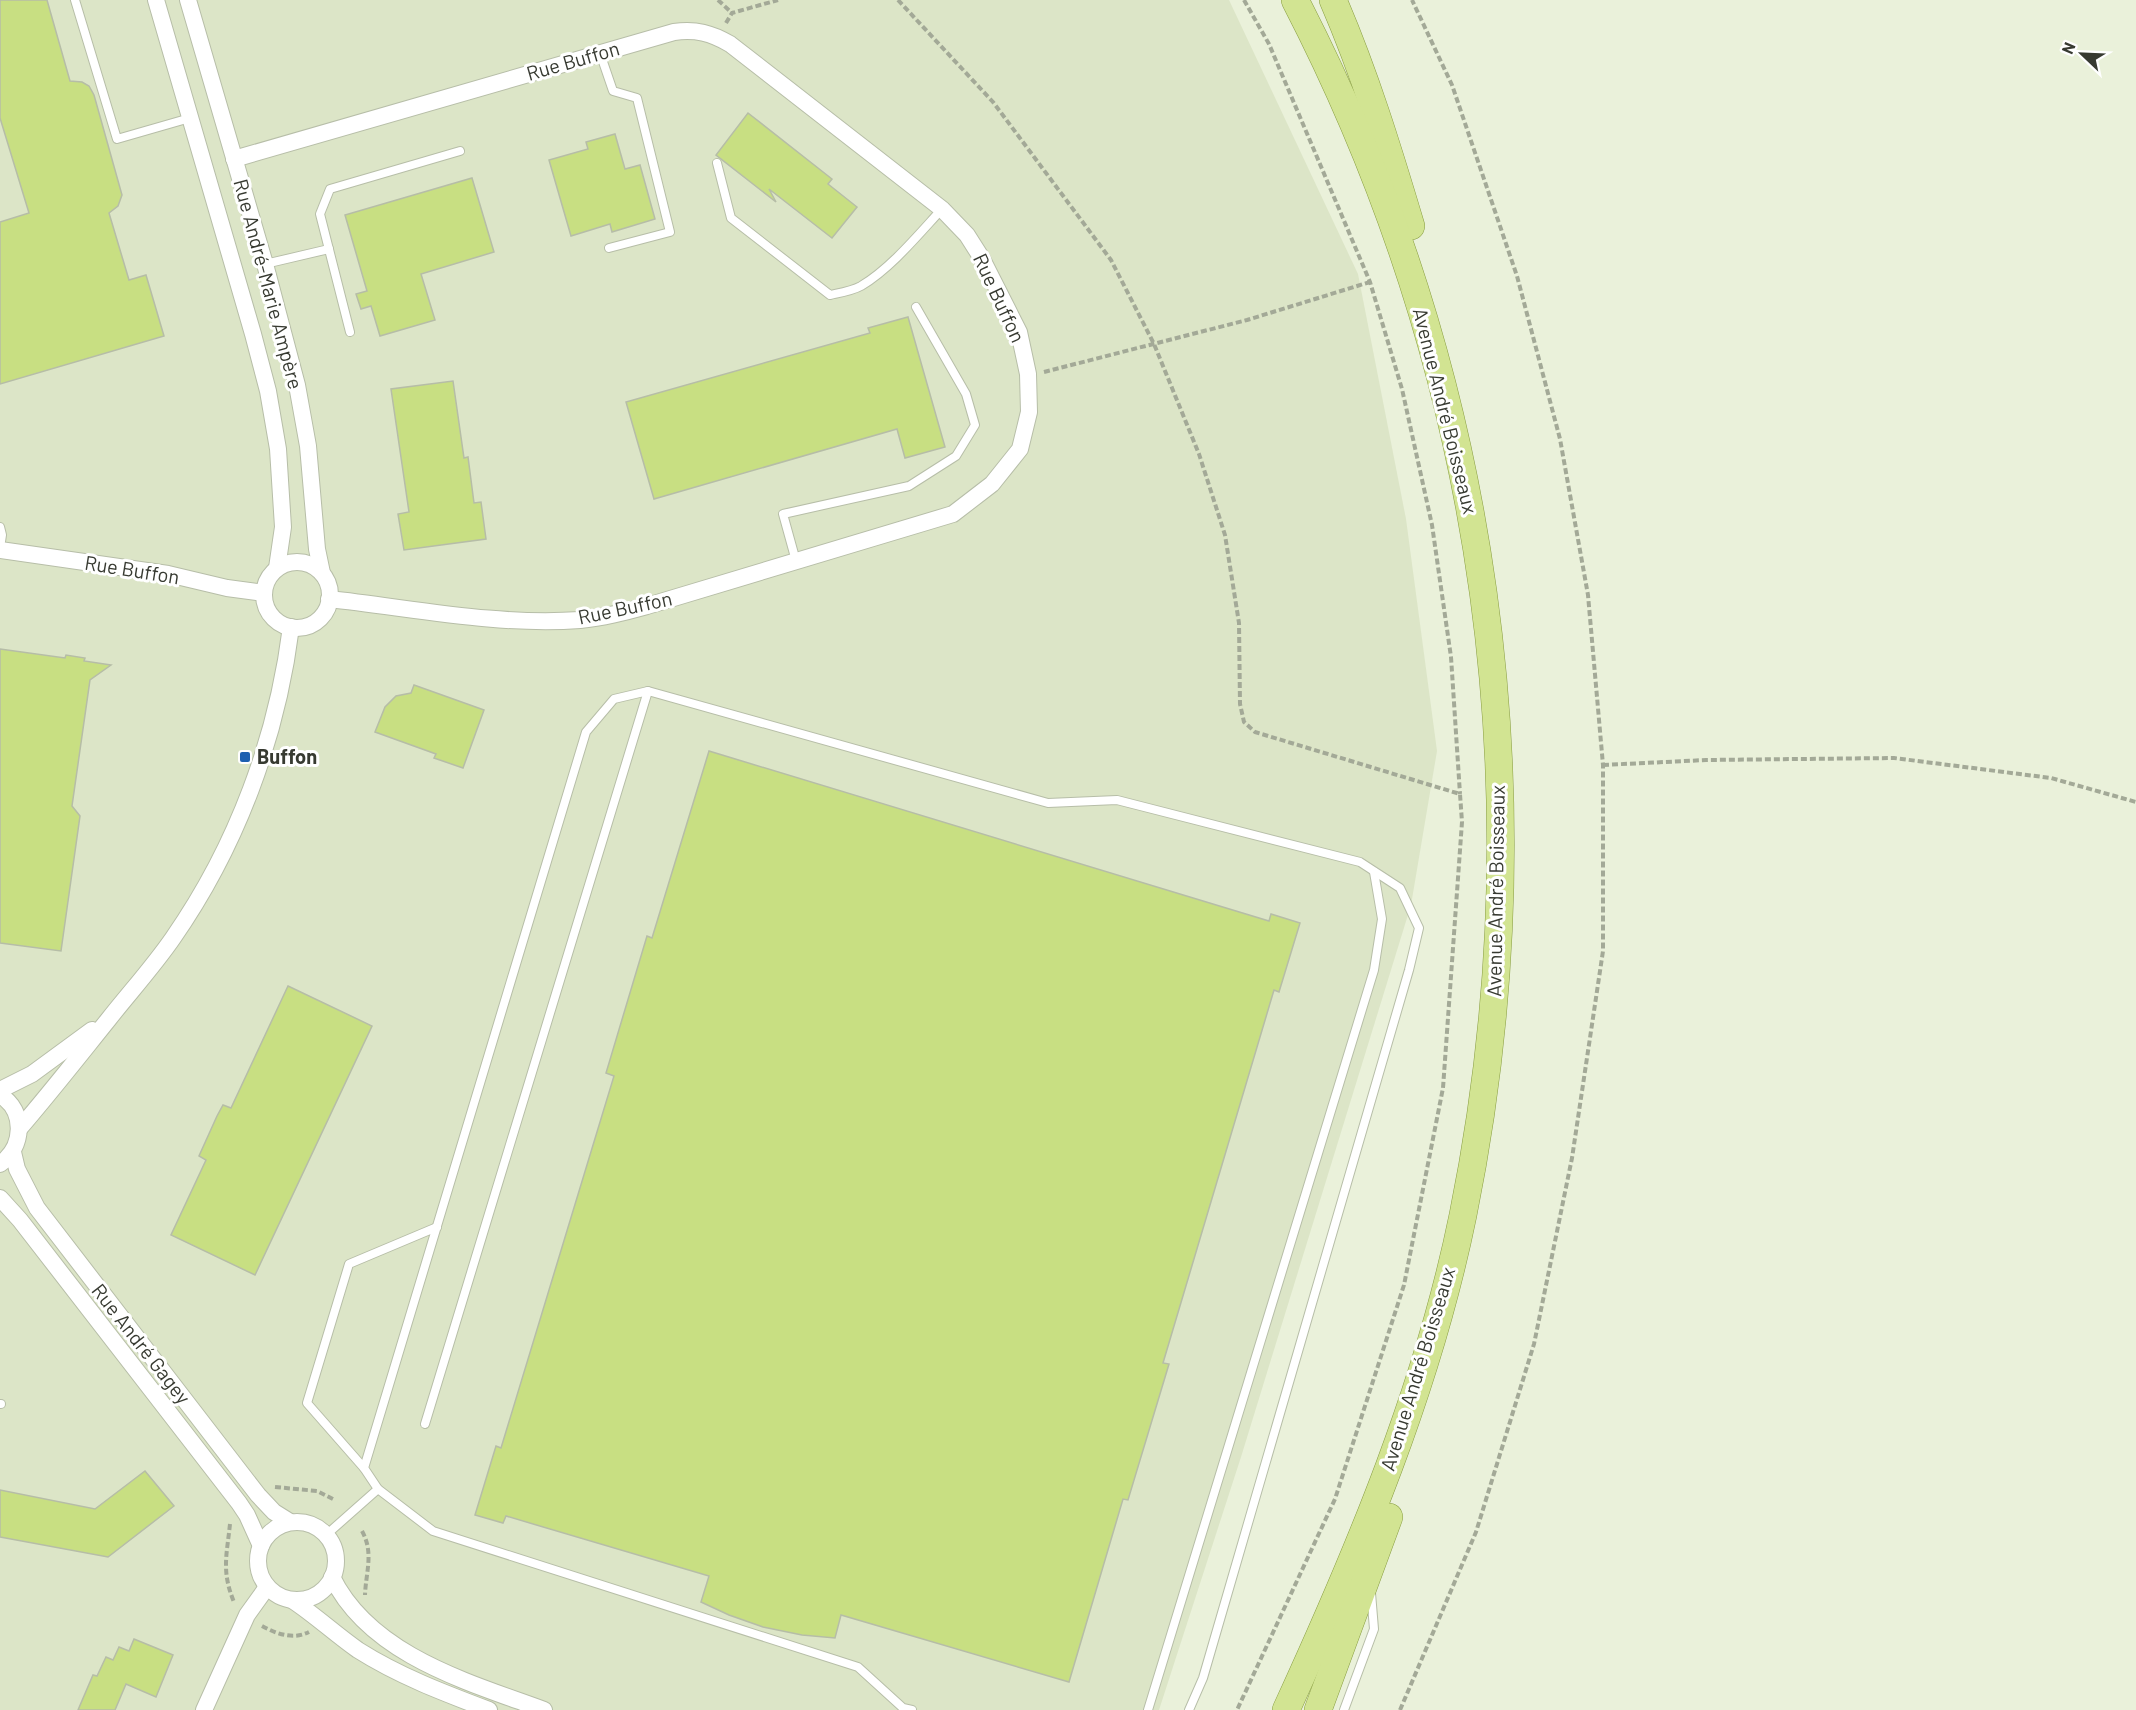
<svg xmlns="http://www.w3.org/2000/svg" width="2136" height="1710" viewBox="0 0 2136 1710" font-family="Barlow,sans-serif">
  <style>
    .built { fill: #dce5c7 }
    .building { fill: #c8df82; stroke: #b6bda7; stroke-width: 1.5 }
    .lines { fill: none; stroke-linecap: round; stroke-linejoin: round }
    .lane-casing { stroke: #b7bea8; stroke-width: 10 }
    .street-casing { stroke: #b7bea8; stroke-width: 18 }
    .primary-casing { stroke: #889d41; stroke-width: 28 }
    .path { stroke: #a3a997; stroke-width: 4; stroke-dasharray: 6 3; stroke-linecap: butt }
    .lane { stroke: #fff; stroke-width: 8 }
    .street { stroke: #fff; stroke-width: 16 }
    .primary { stroke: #d2e492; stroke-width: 27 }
    .poi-dot { fill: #1d5fb0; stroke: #fff; stroke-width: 2 }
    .labels { text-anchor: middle; stroke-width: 6; stroke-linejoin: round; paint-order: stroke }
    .street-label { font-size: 20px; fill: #373a31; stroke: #fff }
    .poi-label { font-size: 20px; font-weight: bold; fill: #373a31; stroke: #fff; text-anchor: start }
  </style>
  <rect width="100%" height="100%" fill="#eaf1da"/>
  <path class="built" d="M0,0H1229L1358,274L1406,519L1437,751L1411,905L1241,1457L1159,1710H0Z"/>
  <g class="building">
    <path d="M0,0H47L70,81L82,82L89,86L94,95L122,195L118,206L109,213L129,280L146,275L164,336L0,384V222L29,213L0,118Z"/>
    <path d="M748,113L832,179L828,184L857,207L832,238L769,189L776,202L716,155Z"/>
    <path d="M615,134L625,169L640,165L655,219L612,232L610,224L571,236L549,160L588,149L586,142Z"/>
    <path d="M472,178L494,252L421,274L435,320L380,336L371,306L361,309L356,294L367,291L345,215Z"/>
    <path d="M908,317L945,447L905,458L897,429L654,499L626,402L870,333L868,328Z"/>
    <path d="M453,381L464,458L468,457L474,503L481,502L486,539L404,550L398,514L409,512L391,389Z"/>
    <path d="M0,649L65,658L66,655L85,658L84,661L111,665L90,680L72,806L80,816L61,951L0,943Z"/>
    <path d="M414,685L484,710L463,768L434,758L436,754L375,732L385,707L396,696L411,693Z"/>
    <path d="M709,751L1269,921L1271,914L1300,923L1279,992L1274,990L1163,1363L1169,1364L1128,1500L1123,1499L1069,1682L841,1615L835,1638L802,1635L763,1627L729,1615L701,1602L709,1576L506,1516L503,1523L475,1515L496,1446L501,1448L614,1076L606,1073L647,936L652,938Z"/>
    <path d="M288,986L372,1026L255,1275L171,1235L206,1160L199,1156L217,1116L223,1105L231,1108Z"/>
    <path d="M145,1471L174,1506L108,1557L0,1537V1490L95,1509Z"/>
    <path d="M134,1639L173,1655L156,1697L126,1684L115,1710H78L93,1675L97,1676L106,1657L113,1660L119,1647L129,1651Z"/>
  </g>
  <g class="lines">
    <defs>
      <g id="lane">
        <path d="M75,0L117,139L190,118"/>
        <path d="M600,53L613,91L637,98L670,232L609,248"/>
        <path d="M717,163L731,218L830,295C839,293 852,291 861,286C891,268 918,235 942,209"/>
        <path d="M265,264L329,249"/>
        <path d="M350,332L320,214L330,189L460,151"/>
        <path d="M0,527L2,535L0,548"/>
        <path d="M796,561L783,514L909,486L956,456L975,425L966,394L916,307"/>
        <path d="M0,1404H1"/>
        <path d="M425,1424L648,691"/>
        <path d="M364,1468L307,1403L349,1264L437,1227"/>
        <path d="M326,1535L378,1489"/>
        <path d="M912,1710L903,1708L858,1667L433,1531L378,1489L364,1468L586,732L614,699L648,691L1048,803L1117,800L1360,862L1400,888L1419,928L1409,970L1203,1678L1189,1710"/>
        <path d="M1148,1710L1374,970L1382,919L1374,872"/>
        <path d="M1344,1710L1374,1629L1371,1593"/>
      </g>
      <g id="street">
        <path d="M156,0L253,334L268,391L278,449L283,527L277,568"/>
        <path d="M188,0L265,264L297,385L308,446L317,549L322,573"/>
        <path d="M234,159L674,32C696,29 711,33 730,44L942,209L967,235L981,257L1019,332L1028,374L1029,412L1020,449L992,484L953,514L647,606C625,612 603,618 580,620C496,626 412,608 329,599"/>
        <path d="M0,550L168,574L227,588L264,593"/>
        <circle cx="297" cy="595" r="33"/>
        <path d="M0,1090L32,1074L92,1030"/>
        <path d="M0,1095C26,1111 24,1147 0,1164"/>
        <path d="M19,1129C50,1093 79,1056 108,1020C130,992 153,967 173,938C237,846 277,738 291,627"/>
        <path d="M13,1152L17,1169L37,1208L258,1495L274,1512L290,1522"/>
        <path d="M0,1198L20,1220L239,1503L247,1515L261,1546"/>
        <circle cx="297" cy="1561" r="39"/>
        <path d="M332,1577C370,1655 468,1682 544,1710"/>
        <path d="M292,1600C315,1615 335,1634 358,1650C399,1676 444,1693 489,1710"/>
        <path d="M204,1710L247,1615L267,1587"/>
      </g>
      <g id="primary">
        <path d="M1333,0C1365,74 1388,149 1411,226"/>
        <path d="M1286,1710C1359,1551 1428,1387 1463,1215C1547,801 1489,375 1295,0"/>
        <path d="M1318,1710L1389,1517"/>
      </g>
    </defs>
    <use href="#lane" class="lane-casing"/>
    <use href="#street" class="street-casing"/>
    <use href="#primary" class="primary-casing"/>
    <g class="path">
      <path d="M718,0L732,13"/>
      <path d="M898,0L993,102L1111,260L1154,344L1199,454L1225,535L1239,623L1240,704L1244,722L1255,732L1460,794L1462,822L1443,1088L1404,1285L1335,1499L1237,1710"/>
      <path d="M1244,0L1269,44L1370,282L1402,389L1432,525L1451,657L1460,794"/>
      <path d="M726,23L732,13L778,0"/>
      <path d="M1044,372L1247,320L1370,282"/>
      <path d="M1603,765L1706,760L1894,758L2051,778L2136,802"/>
      <path d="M275,1487L317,1491L335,1500"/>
      <path d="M230,1524C227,1554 221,1571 234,1602"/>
      <path d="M362,1531C374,1553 366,1571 365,1595"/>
      <path d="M262,1626C277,1634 293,1640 309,1632"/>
      <path d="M1400,1710L1476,1532L1534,1344L1572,1158L1603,951V765L1588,595L1560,439L1517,276L1452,85L1412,0"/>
    </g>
    <use href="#lane" class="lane"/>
    <use href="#street" class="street"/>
    <use href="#primary" class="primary"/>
  </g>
  <rect class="poi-dot" x="239" y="751" width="12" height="12" rx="3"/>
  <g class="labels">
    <g class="street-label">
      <text transform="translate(573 61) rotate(-16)" y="7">Rue Buffon</text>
      <text transform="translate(268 284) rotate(75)" y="7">Rue André-Marie Ampère</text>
      <text transform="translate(999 298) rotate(65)" y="7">Rue Buffon</text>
      <text transform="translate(1445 411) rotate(76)" y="7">Avenue André Boisseaux</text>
      <text transform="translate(132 570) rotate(9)" y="7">Rue Buffon</text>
      <text transform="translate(625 608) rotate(-12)" y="7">Rue Buffon</text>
      <text transform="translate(1496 891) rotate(-89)" y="7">Avenue André Boisseaux</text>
      <text transform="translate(141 1344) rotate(52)" y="7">Rue André Gagey</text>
      <text transform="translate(1418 1369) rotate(-73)" y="7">Avenue André Boisseaux</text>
    </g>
    <g class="poi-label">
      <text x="257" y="764">Buffon</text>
    </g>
  </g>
  <g transform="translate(2082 54) rotate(293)" stroke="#ffffff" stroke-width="4.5" paint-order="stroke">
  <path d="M0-4.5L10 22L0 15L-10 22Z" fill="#373a31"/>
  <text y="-9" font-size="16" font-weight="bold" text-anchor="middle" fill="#373a31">N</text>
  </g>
</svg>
